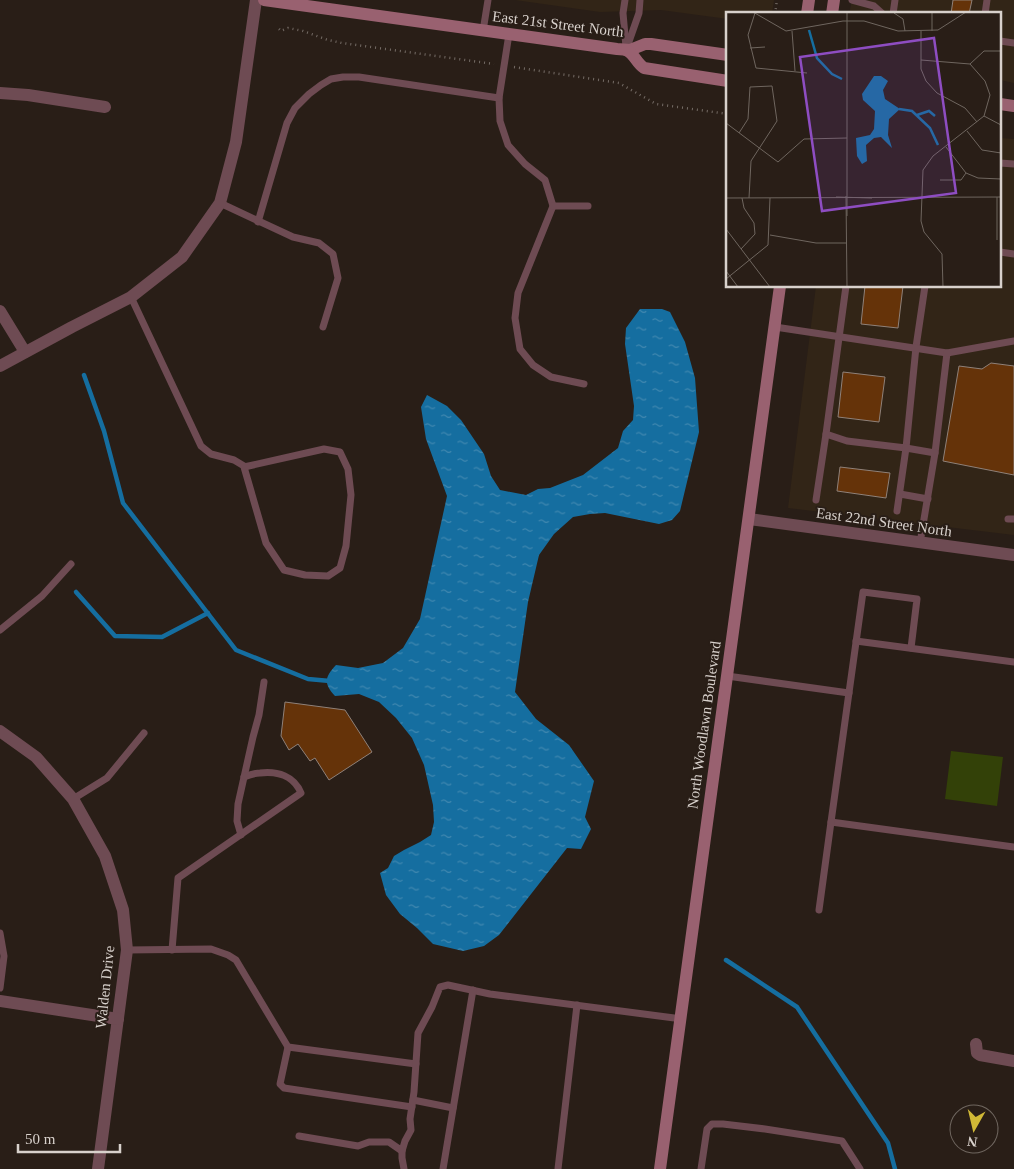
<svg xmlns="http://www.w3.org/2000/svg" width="1014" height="1169" viewBox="0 0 1014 1169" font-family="'Times New Roman',serif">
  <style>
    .commercial { fill: #322517 }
    .grass { fill: #334108 }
    .water { fill: url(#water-ripples) }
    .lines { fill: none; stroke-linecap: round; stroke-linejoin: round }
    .stream { stroke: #156ea0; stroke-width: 4.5 }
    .building { fill: #653309; stroke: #8f8179 }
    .path { stroke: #756c66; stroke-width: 2.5; stroke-dasharray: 1 4; stroke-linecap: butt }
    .lane { stroke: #6e4b53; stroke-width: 7 }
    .street { stroke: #6e4b53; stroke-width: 12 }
    .secondary { stroke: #996170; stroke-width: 12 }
    .labels { text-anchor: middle; stroke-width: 4; stroke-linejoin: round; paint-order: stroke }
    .street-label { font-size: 15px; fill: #d8d1cc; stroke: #291e17 }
    .inset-river { fill: none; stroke: #156ea0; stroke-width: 2.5 }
    .inset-road { fill: none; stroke: #6f665f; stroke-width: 1 }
    .view { fill: #8e4dc2; fill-opacity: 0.15; stroke: #8e4dc2; stroke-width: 2.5 }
    .inset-edge { fill: none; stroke: #d8d1cc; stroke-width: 2.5 }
  </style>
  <defs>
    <pattern id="water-ripples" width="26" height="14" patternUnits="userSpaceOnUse" patternTransform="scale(1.25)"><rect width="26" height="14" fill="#156ea0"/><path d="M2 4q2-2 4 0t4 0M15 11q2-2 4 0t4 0" fill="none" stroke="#4188b0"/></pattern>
  </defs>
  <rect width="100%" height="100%" fill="#291e17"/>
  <g class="commercial">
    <path d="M515,0H774L772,14H728V19L661,10L600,12Z"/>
    <path d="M852,0H1014V83L1000,80V14H849Z"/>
    <path d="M1000,138L1014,139V535L788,508L816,286H1000Z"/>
  </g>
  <path class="grass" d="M951,751L1003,757L997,806L945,799Z"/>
  <path class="water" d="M640,309H662L670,312L685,342L695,378L699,432L680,511L672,520L659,524L605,513L590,514L573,517L554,534L539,555L528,602L515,692L536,719L569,745L594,781L585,817L591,829L581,849L567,848L499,935L484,946L463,951L433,944L417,928L400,914L386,895L380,873L388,868L394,856L404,850L420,842L431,835L434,822L433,805L424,765L412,738L396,718L379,702L359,694L335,696C323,683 325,677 336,665L358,668L383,663L403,648L420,619L447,496L426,439L421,407L427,395L447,406L461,420L484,454L491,476L500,490L526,495L538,489L550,488L583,475L618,448L623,431L633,420L634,406L625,344L626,328Z"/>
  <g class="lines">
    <g class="stream">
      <path d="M84,375L104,431L123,503L236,650L308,679L330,681"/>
      <path d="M76,592L115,636L162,637L208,613"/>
      <path d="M726,960L797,1007L888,1143L895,1169"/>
    </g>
  </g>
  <g class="building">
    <path d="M953,0H972L969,14H951Z"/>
    <path d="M865,286H903L898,328L861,324Z"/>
    <path d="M991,363L1014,366V475L943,461L959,366L982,369Z"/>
    <path d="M843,372L885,377L879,422L838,417Z"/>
    <path d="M840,467L890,473L886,498L837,491Z"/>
    <path d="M285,702L345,710L372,752L329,780L315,758L310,761L298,744L289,750L281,736Z"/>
  </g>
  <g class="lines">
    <g class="path">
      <path d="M775,14L777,0"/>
      <path d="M279,29L281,31L288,28L303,31L328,40L342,43L494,64"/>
      <path d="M514,67L619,83L656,104L728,114"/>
    </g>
    <g class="lane">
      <path d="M625,0L623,13L626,47"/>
      <path d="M852,0L874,6L883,14"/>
      <path d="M893,14L895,0"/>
      <path d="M985,14L987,0"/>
      <path d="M483,31L488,0"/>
      <path d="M509,34L499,98L500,121L508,145L525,164L545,180L553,206L518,293L515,318L520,349L533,365L551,377L584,384"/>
      <path d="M1000,41L1014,43"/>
      <path d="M626,50L639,13L640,0"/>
      <path d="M1000,163L1014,164"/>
      <path d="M220,203L293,237L319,243L333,254L338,278L323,327"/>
      <path d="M553,206H588"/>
      <path d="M258,222L287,123L295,108L309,94L321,85L331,79L343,77H359L499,98"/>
      <path d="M1000,252L1014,254"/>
      <path d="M846,286L826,434L847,441L906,448L916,347L925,286"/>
      <path d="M131,297L201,446L211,454L234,460L244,466V467L266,543L284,570L305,575L328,576L340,568L346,546L351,495L348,469L340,452L324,449L244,467"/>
      <path d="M775,327L947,353L935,453"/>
      <path d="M947,353L1014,341"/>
      <path d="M900,494L928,499"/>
      <path d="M816,500L826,434"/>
      <path d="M897,511L906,448L935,453L920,543"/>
      <path d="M1008,519H1014"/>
      <path d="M0,630L42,596L71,564"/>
      <path d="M856,641L1014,662"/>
      <path d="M911,648L917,599L863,592L831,822L1014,847"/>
      <path d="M727,676L849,693"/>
      <path d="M73,799L107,778L144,733"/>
      <path d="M241,835L237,821L238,804L253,737L259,715L264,682"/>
      <path d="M819,910L831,822"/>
      <path d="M0,933L4,956L0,988"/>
      <path d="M127,950L211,949L228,955L236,960L288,1047L416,1064"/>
      <path d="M172,950L178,878L301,793C294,776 278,771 260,773C255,773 249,775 244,777"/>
      <path d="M288,1047L280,1084L284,1088L412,1107"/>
      <path d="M413,1100L453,1108"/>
      <path d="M299,1136L358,1146L369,1142H389L402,1151"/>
      <path d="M404,1169L402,1158V1151L405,1141L411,1130L410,1119L414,1092L418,1033L432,1007L440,987L448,985L490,994L682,1019"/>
      <path d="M443,1169L473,990"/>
      <path d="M558,1169L577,1005"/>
      <path d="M701,1169L707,1129L712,1124H723L765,1129L842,1141L860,1169"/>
    </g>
    <g class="street">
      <path d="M0,93L28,95L105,107"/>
      <path d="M0,311L25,352"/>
      <path d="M0,366L72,327L131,297L182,257L220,203L236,142L256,0"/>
      <path d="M749,519L1014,555"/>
      <path d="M0,731L36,757L73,799L105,856L123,910L127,950L98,1169"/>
      <path d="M0,1001L118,1019"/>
      <path d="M976,1044L977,1053L980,1055L1014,1061"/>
    </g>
    <g class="secondary">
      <path d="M264,0L617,49L630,50L645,44H651L728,55"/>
      <path d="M807,14L809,0"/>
      <path d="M832,14L834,0"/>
      <path d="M626,50C635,54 636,63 644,68L728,81"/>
      <path d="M1000,104L1014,106"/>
      <path d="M660,1169L780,286"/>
    </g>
  </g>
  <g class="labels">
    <g class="street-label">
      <text transform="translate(558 24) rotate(7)" y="5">East 21st Street North</text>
      <text transform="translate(884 522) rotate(8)" y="5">East 22nd Street North</text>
      <text transform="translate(704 725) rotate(-82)" y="5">North Woodlawn Boulevard</text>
      <text transform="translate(105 987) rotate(-84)" y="5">Walden Drive</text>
    </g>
  </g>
  <g transform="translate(726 12)">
    <rect width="275" height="275" fill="#291e17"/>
    <path d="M148,64H155L162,69L157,78L159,87L174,97L163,107L162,123L166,136L155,125L148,126L140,133L141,149L136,152L131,144L130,126L144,123L148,117L149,99L137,88L136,82Z" fill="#156ea0"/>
    <path class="inset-river" d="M83,18L91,46L106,62L116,67M173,97L186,99L204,116L212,133M191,103L203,99L209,104"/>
    <path class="inset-road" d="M27,0L60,19L117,9H138L172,19L212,18L240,0M121,0V204M206,0V19M29,1L22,23L30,56L81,61M168,1L177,7L179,19M66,19L69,59M195,19V57L200,69L211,81L239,96L251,110M24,36L39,35M195,48L244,52L259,69L264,83L258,104L207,144L197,158L195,209L198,220L216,242L217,275M244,52L258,39H275M258,104L275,113M0,111L52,150L78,127L121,126M241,119L256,138L275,141M13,121L22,107L24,75L46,74L51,109L25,149L23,186M220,135L240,161L252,166L275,167M214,168H235L240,161M120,184L121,275M110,185L146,186M271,185V228M0,186L275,185M0,217L44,275M44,223L90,231H121M15,237L29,222L28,211L18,196L16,186M0,259L12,275M0,267L42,233L44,186"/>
    <path class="view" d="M208,26L230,181L96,199L74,45Z"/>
    <rect width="275" height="275" class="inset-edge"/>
  </g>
  <g transform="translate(974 1129) rotate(188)"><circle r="24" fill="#291e17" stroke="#6f665f"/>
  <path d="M0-4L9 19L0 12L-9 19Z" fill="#d0b836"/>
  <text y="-8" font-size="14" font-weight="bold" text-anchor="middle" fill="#d8d1cc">N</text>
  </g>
  <path d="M18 1144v8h102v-8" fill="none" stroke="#d8d1cc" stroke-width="2.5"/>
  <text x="25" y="1144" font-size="15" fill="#d8d1cc" stroke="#291e17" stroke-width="4" paint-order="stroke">50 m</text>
</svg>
